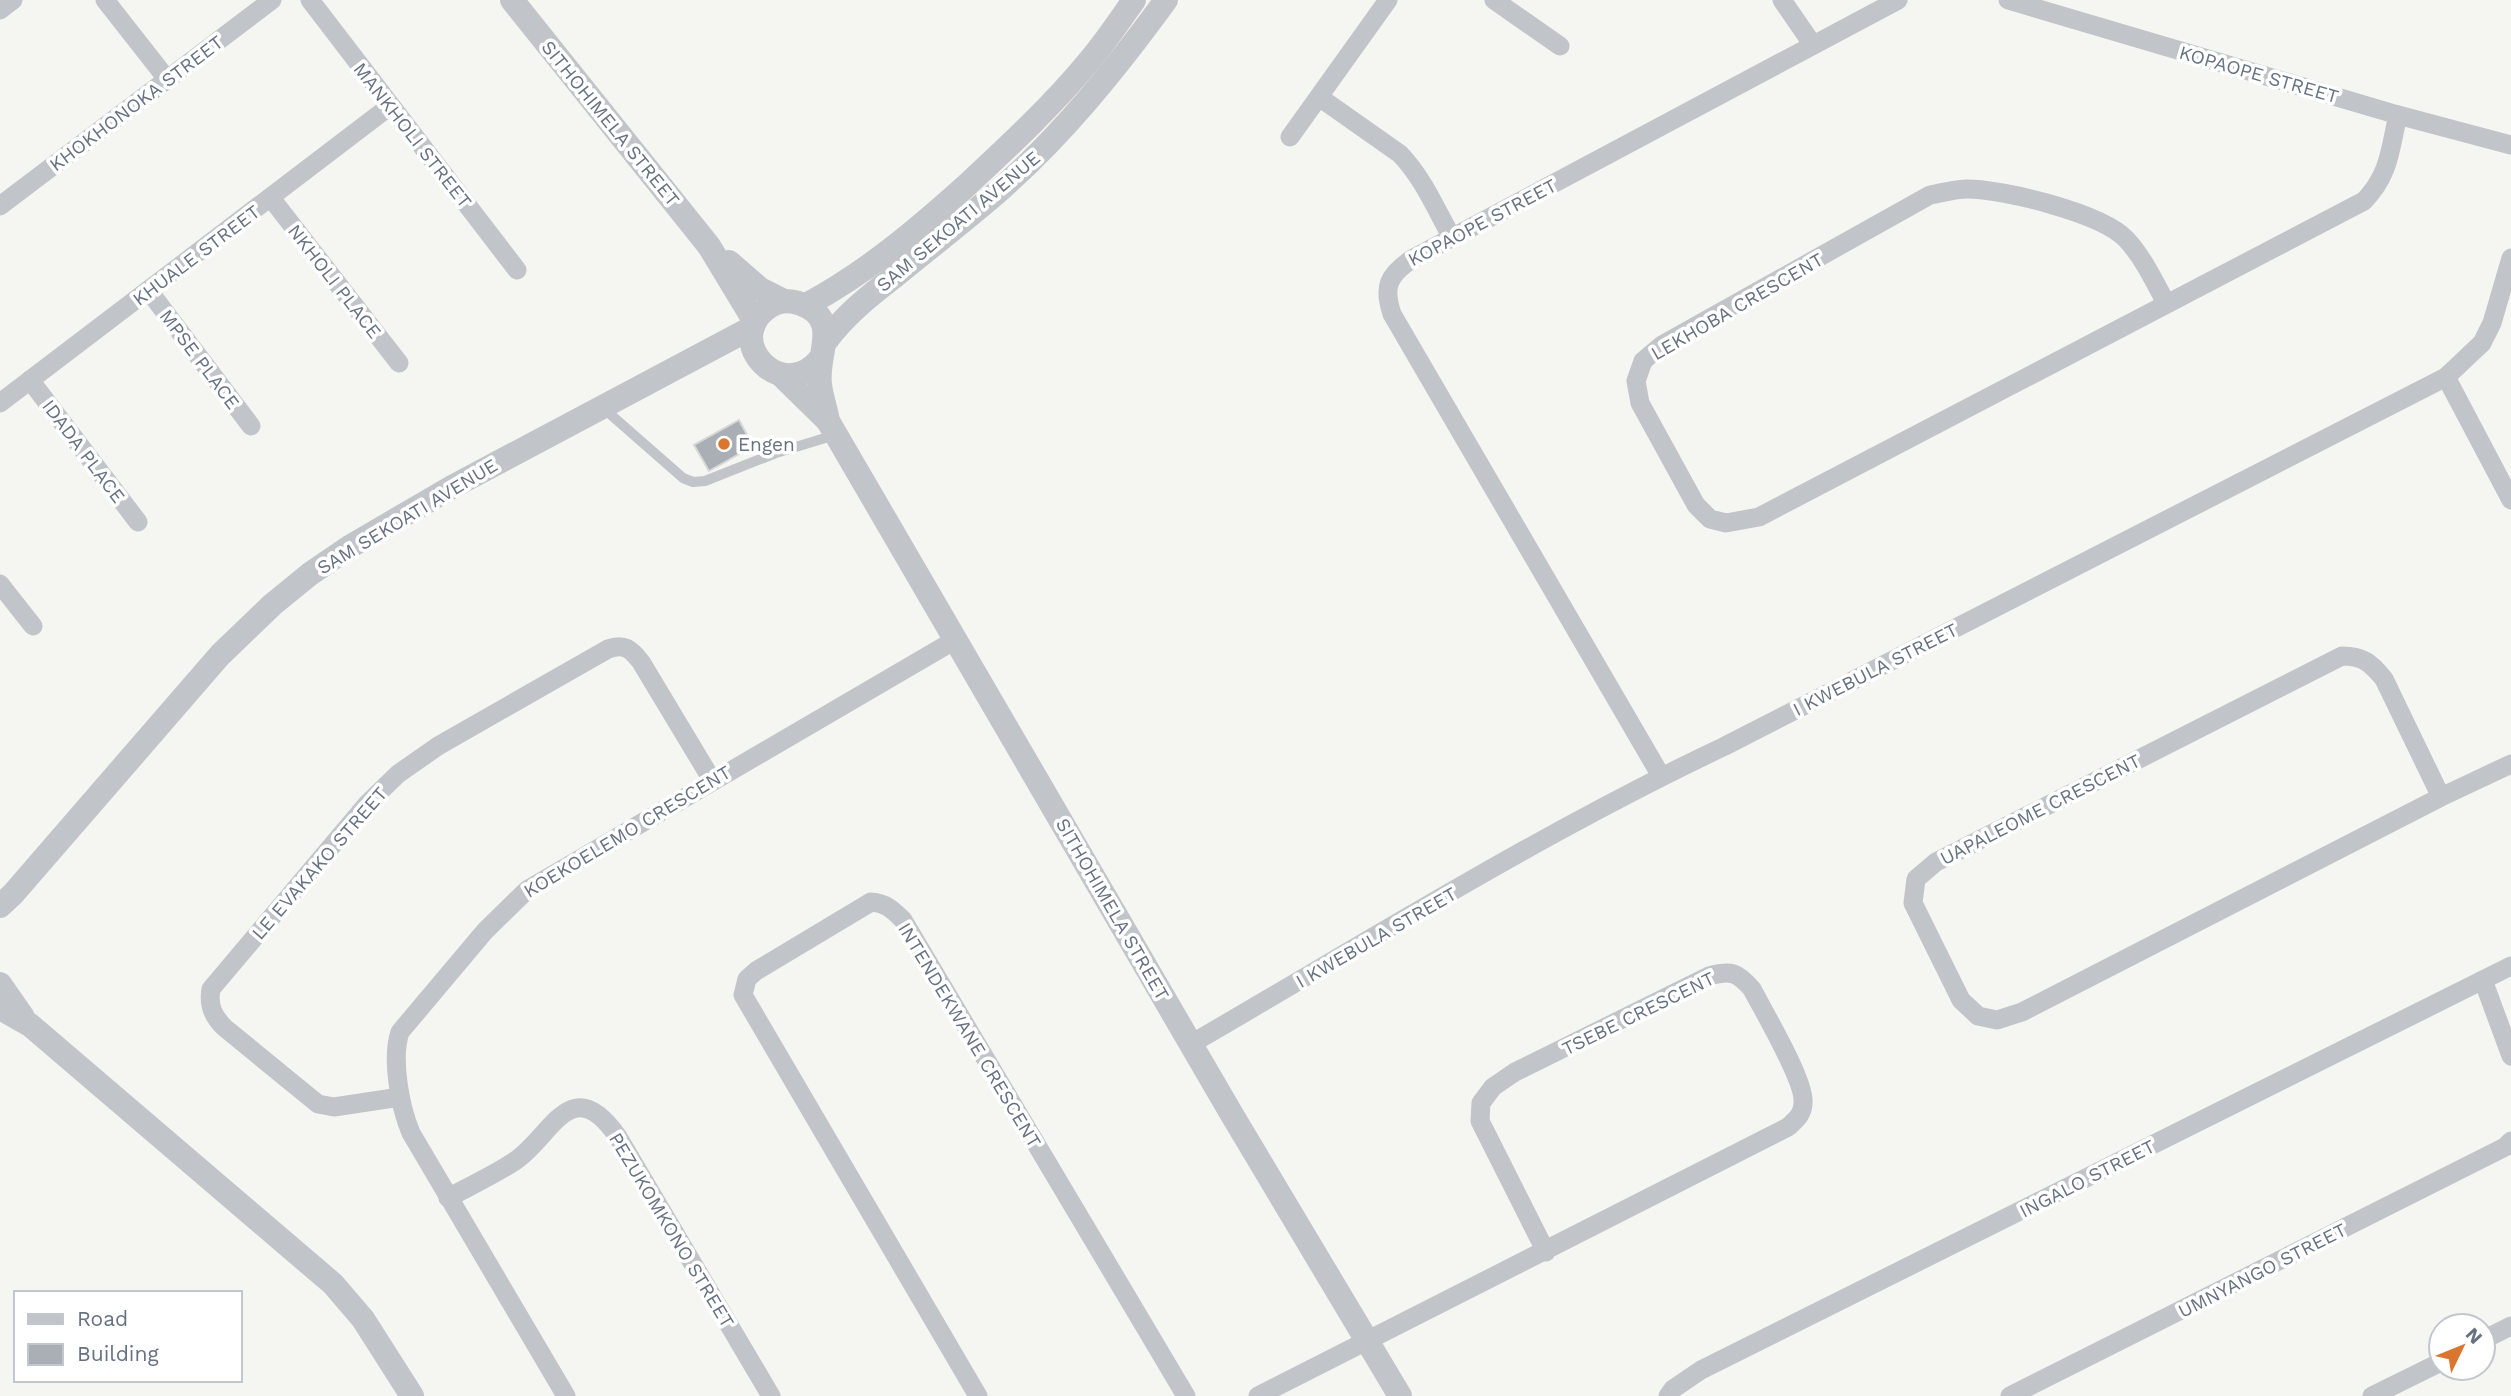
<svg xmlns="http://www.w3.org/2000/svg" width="2511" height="1396" viewBox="0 0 2511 1396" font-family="'Work Sans',sans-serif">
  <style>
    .building { fill: #aaafb6; stroke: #d7d7d5; stroke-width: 2 }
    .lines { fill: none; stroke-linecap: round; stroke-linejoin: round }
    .service { stroke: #c1c4c8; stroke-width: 10 }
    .minor { stroke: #c1c4c8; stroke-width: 19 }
    .tertiary { stroke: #c1c4c8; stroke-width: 24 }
    .poi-dot { fill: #d9762f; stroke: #fff; stroke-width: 2.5 }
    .labels { text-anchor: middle; stroke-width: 7; stroke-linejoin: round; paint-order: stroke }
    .street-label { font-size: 19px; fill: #667182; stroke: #fff }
    .poi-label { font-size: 19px; fill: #667182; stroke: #fff; text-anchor: start }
  </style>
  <rect width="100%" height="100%" fill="#f5f6f2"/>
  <path class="building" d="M739,420L753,446L709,471L694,445Z"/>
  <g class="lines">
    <path class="service" d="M602,407L683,478L693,482L705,481L776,453L835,435"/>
    <g class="minor">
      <path d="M105,0L167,79"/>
      <path d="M310,0L517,270"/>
      <path d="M1494,0L1560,46"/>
      <path d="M1782,0L1813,45"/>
      <path d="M2008,0L2398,115L2511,145"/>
      <path d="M0,10L13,0"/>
      <path d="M1319,97L1400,154C1423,178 1436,209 1452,238"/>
      <path d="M1290,137L1388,0"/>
      <path d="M271,198L399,363"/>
      <path d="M0,206L272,0"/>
      <path d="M149,291L251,426"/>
      <path d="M2166,303C2154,281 2143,257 2126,239C2101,213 2003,189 1967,189C1955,189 1942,193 1930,195L1662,345L1643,361L1636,381L1640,403L1696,505L1710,519L1726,523L1759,517L2364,201C2390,174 2390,149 2398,115"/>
      <path d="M2446,377L2511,500"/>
      <path d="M30,380L138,522"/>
      <path d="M0,403L390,106"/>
      <path d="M0,584L33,626"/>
      <path d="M1661,776L1392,314C1383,287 1388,275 1412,259L1898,0"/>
      <path d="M2441,797L2384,679C2371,663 2363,656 2342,656L1936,862L1916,879L1913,903L1961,1000L1978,1016L1997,1020L2022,1012L2441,797L2511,764"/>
      <path d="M2483,980L2511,1056"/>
      <path d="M1191,1044C1367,942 1541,833 1725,746L2446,377L2482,343L2492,323L2511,258"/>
      <path d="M400,1097L334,1107L318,1104L225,1028C213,1017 208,1005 211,989L367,804L398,774L438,746L608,649C624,643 631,649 641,662L712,780"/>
      <path d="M448,1198C470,1186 494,1175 515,1161C552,1136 571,1070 618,1137L771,1396"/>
      <path d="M2483,1340L2511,1326"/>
      <path d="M566,1396L411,1133C400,1107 391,1059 400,1032L485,931L527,890L955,640"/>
      <path d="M978,1396L743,995L747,979L756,971L871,902C886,903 893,910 903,920L1186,1396"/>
      <path d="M1258,1396L1788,1127C1797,1119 1804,1113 1803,1100C1803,1078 1764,1012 1752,989C1737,972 1731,970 1709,976L1515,1072L1493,1087L1481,1103L1480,1121L1546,1252"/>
      <path d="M1668,1396L1673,1389L1701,1370L2511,966"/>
      <path d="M2010,1396L2505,1147L2511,1141"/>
      <path d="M2372,1396L2441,1362"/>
    </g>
    <g class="tertiary">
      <path d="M512,0L709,246L755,322"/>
      <path d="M729,262L760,289L784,301"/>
      <path d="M806,305C866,273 917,230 967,185C1010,145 1053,105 1090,60C1106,41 1120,20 1134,0"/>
      <path d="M826,341C845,315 869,296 895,276C928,249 961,223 994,195C1060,138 1115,70 1166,0"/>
      <path d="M821,358C783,406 723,342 766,309C776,301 789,299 801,304C842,319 816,354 820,384C821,396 826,409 828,421L1231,1113L1400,1396"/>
      <path d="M781,375L828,421"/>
      <path d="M0,906L13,894L220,655L272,605L310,574L351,546L452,487L753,327"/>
      <path d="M0,984L23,1017"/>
      <path d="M0,1008L30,1025L333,1284L363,1319L412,1396"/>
    </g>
  </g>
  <circle class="poi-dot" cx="724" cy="444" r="7"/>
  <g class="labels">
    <g class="street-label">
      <text transform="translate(2259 74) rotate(16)" y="7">KOPAOPE STREET</text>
      <text transform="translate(136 103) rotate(-37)" y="7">KHOKHONOKA STREET</text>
      <text transform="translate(611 123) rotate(51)" y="7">SITHOHIMELA STREET</text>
      <text transform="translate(413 135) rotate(52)" y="7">MANKHOLI STREET</text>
      <text transform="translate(958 221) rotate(-40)" y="7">SAM SEKOATI AVENUE</text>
      <text transform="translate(1482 222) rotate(-28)" y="7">KOPAOPE STREET</text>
      <text transform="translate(196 255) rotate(-37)" y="7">KHUALE STREET</text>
      <text transform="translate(335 281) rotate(52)" y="7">NKHOLI PLACE</text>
      <text transform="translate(1737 306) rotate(-30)" y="7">LEKHOBA CRESCENT</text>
      <text transform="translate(200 359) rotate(53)" y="7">MPSE PLACE</text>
      <text transform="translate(84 451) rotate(53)" y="7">IDADA PLACE</text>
      <text transform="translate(407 516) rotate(-31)" y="7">SAM SEKOATI AVENUE</text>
      <text transform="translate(1875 669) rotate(-27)" y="7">I KWEBULA STREET</text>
      <text transform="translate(2040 809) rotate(-27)" y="7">UAPALEOME CRESCENT</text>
      <text transform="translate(627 831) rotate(-31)" y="7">KOEKOELEMO CRESCENT</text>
      <text transform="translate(319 863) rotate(-49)" y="7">LE EVAKAKO STREET</text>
      <text transform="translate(1113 909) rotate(60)" y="7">SITHOHIMELA STREET</text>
      <text transform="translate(1376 937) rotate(-30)" y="7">I KWEBULA STREET</text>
      <text transform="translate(1638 1013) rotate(-26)" y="7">TSEBE CRESCENT</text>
      <text transform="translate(970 1035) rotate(59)" y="7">INTENDEKWANE CRESCENT</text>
      <text transform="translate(2087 1178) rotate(-27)" y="7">INGALO STREET</text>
      <text transform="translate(672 1230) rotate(59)" y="7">PEZUKOMKONO STREET</text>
      <text transform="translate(2262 1270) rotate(-27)" y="7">UMNYANGO STREET</text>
    </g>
    <g class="poi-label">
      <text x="738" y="451">Engen</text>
    </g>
  </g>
  <rect x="14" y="1291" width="228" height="91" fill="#ffffff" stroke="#c2c6cd" stroke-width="2"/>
  <rect x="28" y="1314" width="35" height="10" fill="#c1c4c8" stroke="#c2c6cd" stroke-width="2"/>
  <text x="77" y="1326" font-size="21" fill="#667182">Road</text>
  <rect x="28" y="1344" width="35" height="21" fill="#aaafb6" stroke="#c2c6cd" stroke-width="2"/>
  <text x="77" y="1361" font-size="21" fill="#667182">Building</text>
  <g transform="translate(2462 1347) rotate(47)"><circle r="33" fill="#ffffff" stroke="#c2c6cd" stroke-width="2"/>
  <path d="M0-5L12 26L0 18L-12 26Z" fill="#d9762f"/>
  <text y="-10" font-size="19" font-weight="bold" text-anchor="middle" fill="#667182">N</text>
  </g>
</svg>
